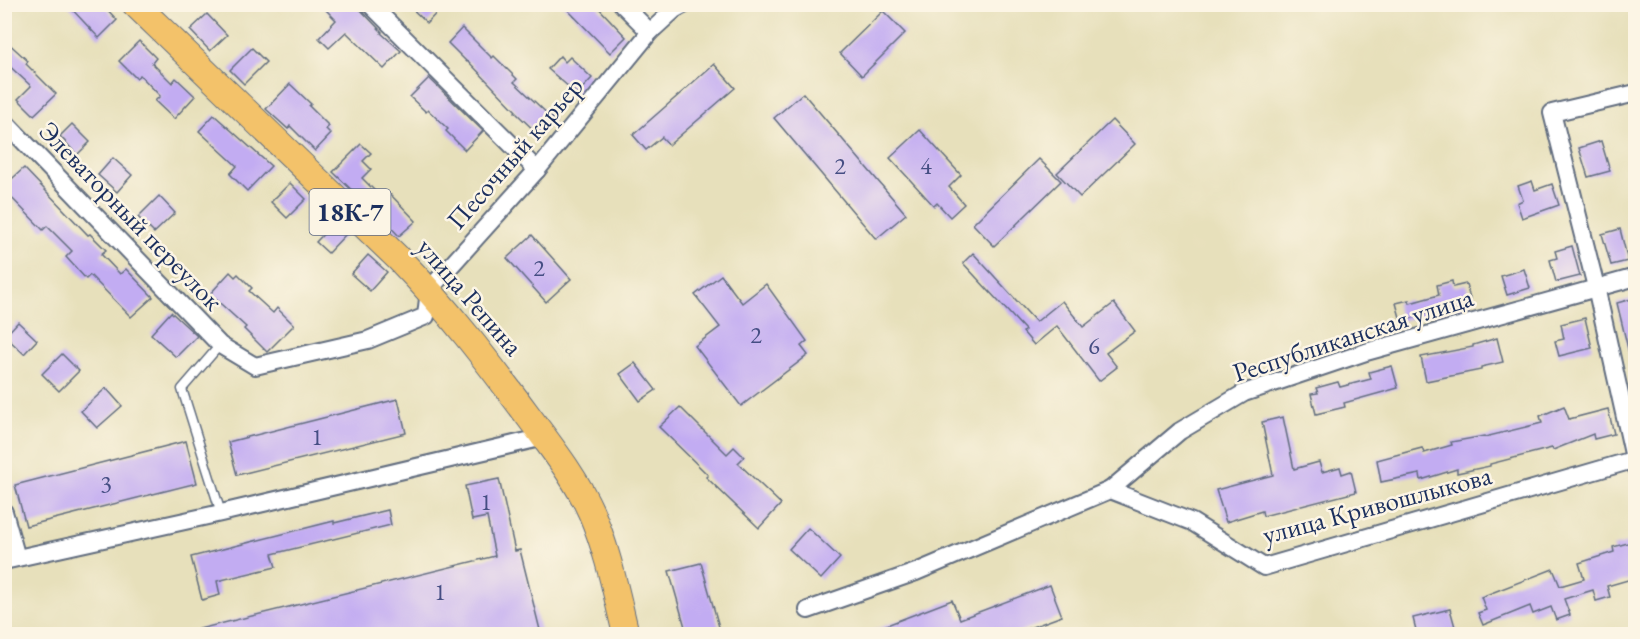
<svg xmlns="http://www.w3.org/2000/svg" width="1640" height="639" viewBox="0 0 1640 639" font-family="'EB Garamond',serif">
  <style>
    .building { fill: #c2acf2 }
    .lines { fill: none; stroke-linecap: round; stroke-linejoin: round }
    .service-casing { stroke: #626d7f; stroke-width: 11 }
    .minor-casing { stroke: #626d7f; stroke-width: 20 }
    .primary-casing { stroke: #626d7f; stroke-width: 28 }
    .service { stroke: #fff; stroke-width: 8 }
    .minor { stroke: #fff; stroke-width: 16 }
    .primary { stroke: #f3c26a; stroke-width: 26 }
    .labels { text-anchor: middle; stroke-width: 5; stroke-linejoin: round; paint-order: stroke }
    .number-label { font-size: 24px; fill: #454e83 }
    .shield { fill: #fcf5e5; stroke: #5e6a86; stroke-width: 1.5 }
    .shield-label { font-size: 26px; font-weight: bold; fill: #1b2f5e }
    .street-label { font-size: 27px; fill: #1b2f5e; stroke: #fcf5e5 }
  </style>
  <rect width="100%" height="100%" fill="#fcf5e5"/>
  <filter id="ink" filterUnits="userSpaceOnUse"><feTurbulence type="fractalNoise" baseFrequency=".0167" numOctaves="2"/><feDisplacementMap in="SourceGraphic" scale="12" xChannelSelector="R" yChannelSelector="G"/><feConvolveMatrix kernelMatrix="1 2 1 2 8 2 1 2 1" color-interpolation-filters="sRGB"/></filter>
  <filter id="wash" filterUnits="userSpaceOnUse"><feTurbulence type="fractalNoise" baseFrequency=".008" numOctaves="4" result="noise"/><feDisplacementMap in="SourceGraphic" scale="24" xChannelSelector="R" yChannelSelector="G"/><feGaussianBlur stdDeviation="1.35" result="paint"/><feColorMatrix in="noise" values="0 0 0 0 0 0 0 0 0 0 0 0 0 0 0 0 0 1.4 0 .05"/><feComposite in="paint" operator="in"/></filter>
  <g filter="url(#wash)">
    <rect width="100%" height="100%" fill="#e7e0bb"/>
    <g id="blocks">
      <g class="building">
        <path d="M67,4H102L117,20L99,38Z"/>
        <path d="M320,4H355L382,32L381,33L401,51L384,69L346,32L329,48L319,38L336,20Z"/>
        <path d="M407,4H445L427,23Z"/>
        <path d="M562,4H595L626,37L610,53Z"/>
        <path d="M883,11L905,33L862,76L840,53Z"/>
        <path d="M207,14L227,35L210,51L190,30Z"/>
        <path d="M462,28L492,58L494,56L517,79L514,82L554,120L540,136L515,112L516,111L468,61L467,62L448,43Z"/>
        <path d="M4,39L28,61L26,64L56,94L34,115L18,99L31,86L4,61Z"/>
        <path d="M139,41L156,58L152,63L172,83L176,78L195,96L174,119L155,101L160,96L140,75L136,78L119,61Z"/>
        <path d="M252,48L266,62L244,84L230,70Z"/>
        <path d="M560,56L565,62L570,57L592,78L577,94L548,69Z"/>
        <path d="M714,64L735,88L669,145L662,137L646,150L633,135Z"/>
        <path d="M429,78L483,131L465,150L446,131L448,129L428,110L426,112L410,97Z"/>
        <path d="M290,84L311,104L309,106L329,126L326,129L331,134L315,151L290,126L288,129L266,109Z"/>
        <path d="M803,93L906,214L876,239L774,118Z"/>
        <path d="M214,115L271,166L247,191L230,174L237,166L199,131Z"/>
        <path d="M1112,120L1135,144L1080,197L1057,173Z"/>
        <path d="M72,124L90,142L77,155L60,136Z"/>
        <path d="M920,130L961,175L949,187L964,204L950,217L937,203L934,206L890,158Z"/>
        <path d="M1601,141L1610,171L1588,177L1579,148Z"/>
        <path d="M361,144L371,153L363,161L371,169L362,178L384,200L390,194L416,221L399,236L359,194L358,196L333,172Z"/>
        <path d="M113,158L132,175L117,192L98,175Z"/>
        <path d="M1039,159L1061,181L994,246L973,224Z"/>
        <path d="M24,168L88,235L90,234L106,250L101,254L120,274L126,269L153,297L131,317L90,275L86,279L66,257L72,251L47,226L43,230L4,190V186Z"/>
        <path d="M1532,181L1535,190L1552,184L1559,205L1522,218L1517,203L1523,200L1518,186Z"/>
        <path d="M290,183L306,199L287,218L271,202Z"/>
        <path d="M159,196L175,213L154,233L138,217Z"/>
        <path d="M334,223L346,234L328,253L316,242Z"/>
        <path d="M1620,229L1628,261L1611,265L1602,234Z"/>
        <path d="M532,235L571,279L546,302L507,258Z"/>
        <path d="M1572,246L1580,276L1556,282L1550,260L1557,258L1555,251Z"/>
        <path d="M973,253L1036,322L1062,301L1083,327L1114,303L1135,331L1106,353L1117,367L1099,381L1057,326L1034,345L1023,332L1025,330L963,263Z"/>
        <path d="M368,255L387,272L370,291L351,274Z"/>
        <path d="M1524,269L1530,288L1507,295L1501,276Z"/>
        <path d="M230,272L235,277L238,274L252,288L249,291L273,313L277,308L294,325L267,352L244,329L246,327L210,294Z"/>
        <path d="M721,275L742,303L766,284L807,341L801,346L808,355L741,406L695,346L720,327L695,295Z"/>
        <path d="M1452,281L1453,287L1466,284L1472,306L1435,316L1434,312L1401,321L1396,303L1409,300L1410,303L1439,295L1437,285Z"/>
        <path d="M1635,298V357H1630L1617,303Z"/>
        <path d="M171,312L197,336L176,357L151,334Z"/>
        <path d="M1585,318L1592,348L1559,356L1555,341L1564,339L1561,324Z"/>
        <path d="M18,322L37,340L24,354L5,336Z"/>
        <path d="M1497,338L1503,362L1481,367V370L1426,381L1421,357L1473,347V345Z"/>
        <path d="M62,354L79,371L59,391L42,374Z"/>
        <path d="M635,363L656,390L640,401L620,374Z"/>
        <path d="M1392,366L1398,388L1344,403L1345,407L1316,414L1311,394L1318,393L1316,388L1338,382L1340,387L1371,379L1369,372Z"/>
        <path d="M106,388L122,406L97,428L81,411Z"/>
        <path d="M398,399L406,433L237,475L228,442Z"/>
        <path d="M1564,406L1569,419L1608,409L1614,434L1594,439L1593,434L1553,450L1552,448L1490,464V466L1457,473V469L1421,480L1420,474L1381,482L1377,460L1422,448L1424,453L1452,445L1451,442L1484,436L1485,437L1542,423L1540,416Z"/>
        <path d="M680,407L727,454L734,447L744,457L738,463L781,504L759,528L706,477L708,475L659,427Z"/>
        <path d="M1283,417L1294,469L1319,462L1322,472L1340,467L1342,474L1351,471L1356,492L1263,516L1262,511L1226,522L1216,490L1273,475L1262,422Z"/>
        <path d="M186,441L197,483L26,526L15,485Z"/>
        <path d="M499,479L515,551L520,550L541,634H200L199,629L495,556L487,517L472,520L465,486Z"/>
        <path d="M388,510L391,525L272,554L276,567L217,581L220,595L202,600L191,557L334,521V523Z"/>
        <path d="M808,528L840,558L821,579L789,549Z"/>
        <path d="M1635,541V578L1607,586L1610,597L1596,601L1593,590L1564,599L1570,615L1556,620L1551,607L1533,614L1530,606L1483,625L1478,613L1486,610L1481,597L1553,569L1560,586L1584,579L1579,563L1614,552L1613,547Z"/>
        <path d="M701,563L721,634H687L669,571Z"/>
        <path d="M1050,585L1062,616L1013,634H970L968,631L958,634H866V633L952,600L960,619Z"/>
        <path d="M1450,609L1457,634H1417L1413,618Z"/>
      </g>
    </g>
  </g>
  <g filter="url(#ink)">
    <use href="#blocks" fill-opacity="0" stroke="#626d7f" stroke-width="1.5"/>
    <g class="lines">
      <defs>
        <path id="service" d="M220,345L182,389L221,513"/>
        <g id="minor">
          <path d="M370,4L537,170"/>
          <path d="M622,4L650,32"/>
          <path d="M1636,93L1552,113L1596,287L1636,467"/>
          <path d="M4,121L220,345L255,366L368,340L426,316L429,290L537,170L650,32L674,10L685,4"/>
          <path d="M1110,490L1180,431L1244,393L1366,352L1636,277"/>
          <path d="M4,512L17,558"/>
          <path d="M4,561L221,513L544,437"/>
          <path d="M808,610L916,572L1110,490L1192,522L1264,567L1636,459"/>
        </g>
        <path id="primary" d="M135,4L399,259C447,308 488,362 529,417C551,447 576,478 591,512C608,551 616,593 626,634"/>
      </defs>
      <use href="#service" class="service-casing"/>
      <use href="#minor" class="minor-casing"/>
      <use href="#primary" class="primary-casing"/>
      <use href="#service" class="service"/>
      <use href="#minor" class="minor"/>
      <use href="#primary" class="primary"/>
    </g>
  </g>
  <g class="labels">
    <g class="number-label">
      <text x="840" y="174">2</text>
      <text x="926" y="174">4</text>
      <text x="539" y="276">2</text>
      <text x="756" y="343">2</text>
      <text x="1094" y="354">6</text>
      <text x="317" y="445">1</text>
      <text x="106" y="492">3</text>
      <text x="486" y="510">1</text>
      <text x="440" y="600">1</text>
    </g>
    <rect class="shield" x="309.5" y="189" width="81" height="46" rx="4.5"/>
    <g class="shield-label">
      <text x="350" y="221">18К-7</text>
    </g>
    <g class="street-label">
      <text transform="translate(515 153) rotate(-49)" y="9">Песочный карьер</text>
      <text transform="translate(131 216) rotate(46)" y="9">Элеваторный переулок</text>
      <text transform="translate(470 297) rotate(49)" y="9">улица Репина</text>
      <text transform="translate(1353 335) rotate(-18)" y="9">Республиканская улица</text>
      <text transform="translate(1377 505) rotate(-15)" y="9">улица Кривошлыкова</text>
    </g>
  </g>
  <rect width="1640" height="639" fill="none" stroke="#fcf5e5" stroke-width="24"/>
</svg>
